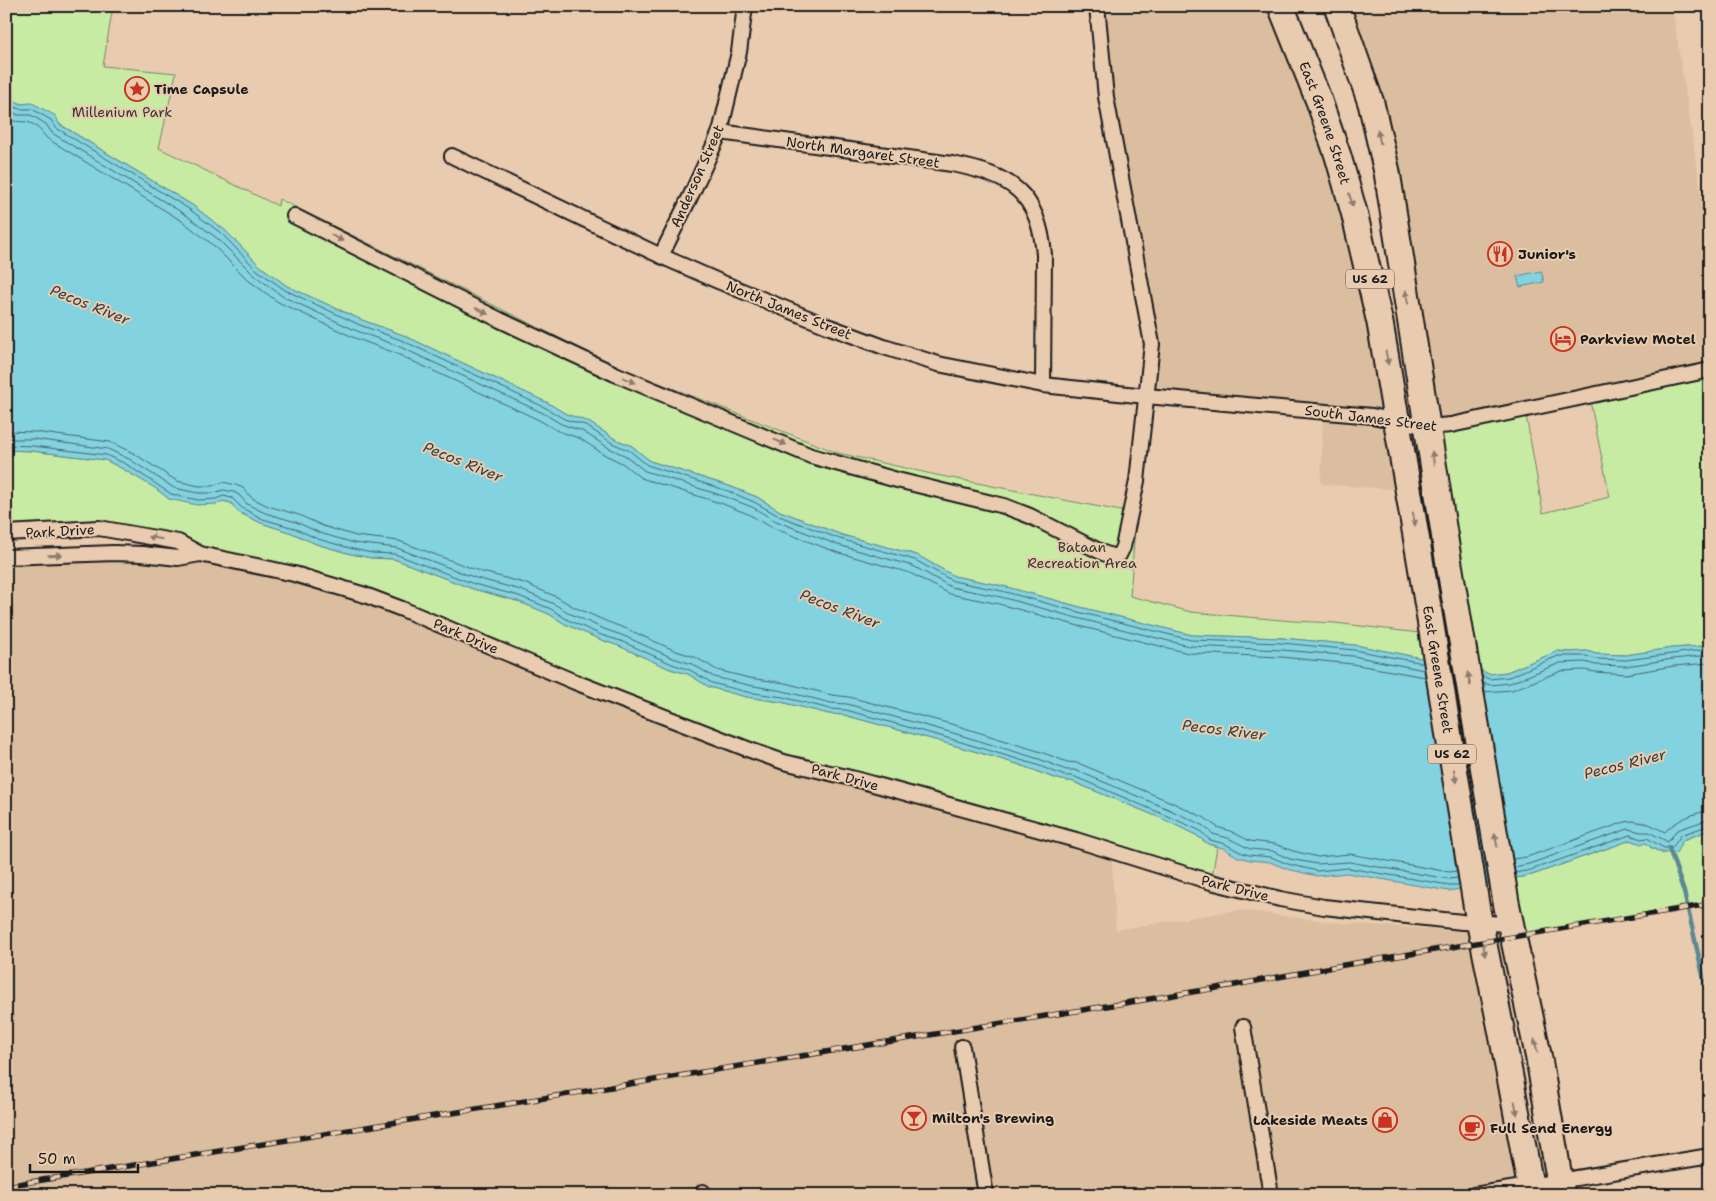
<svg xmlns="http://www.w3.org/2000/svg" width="1716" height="1201" viewBox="0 0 1716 1201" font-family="'Shantell Sans',sans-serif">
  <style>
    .built { fill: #dabe9f }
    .green { fill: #c8eba4; stroke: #728460 }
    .water { fill: #83d2df; stroke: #5a8991 }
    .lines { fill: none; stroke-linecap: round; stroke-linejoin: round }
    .shore { stroke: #45656a; stroke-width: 1 }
    .stream { stroke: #5a8991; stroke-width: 4.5 }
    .street-casing { stroke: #1c1c1c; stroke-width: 18 }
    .highway-casing { stroke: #1c1c1c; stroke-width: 29 }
    .street { stroke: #e9cbb0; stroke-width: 14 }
    .highway { stroke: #e9cbb0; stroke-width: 25 }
    .rail-casing { stroke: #1c1c1c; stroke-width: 5.5 }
    .rail { stroke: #e9cbb0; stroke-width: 4; stroke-dasharray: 11; stroke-linecap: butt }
    .oneway { fill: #8d7c6d }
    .labels { text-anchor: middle; stroke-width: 4; stroke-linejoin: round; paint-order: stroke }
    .shield { fill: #e9cbb0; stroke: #5a5048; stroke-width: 1 }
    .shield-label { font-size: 12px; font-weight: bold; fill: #1c1c1c }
    .poi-label { font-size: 14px; font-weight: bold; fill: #1c1c1c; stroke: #e9cbb0; text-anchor: start }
    .park-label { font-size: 14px; fill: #363b30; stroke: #e9cbb0 }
    .street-label { font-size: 14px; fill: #1c1c1c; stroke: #e9cbb0 }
    .water-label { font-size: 15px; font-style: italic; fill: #314043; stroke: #e9cbb0 }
  </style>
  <rect width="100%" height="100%" fill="#e9cbb0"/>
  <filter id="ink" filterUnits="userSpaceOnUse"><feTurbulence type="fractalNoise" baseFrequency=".02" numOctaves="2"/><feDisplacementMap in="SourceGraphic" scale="10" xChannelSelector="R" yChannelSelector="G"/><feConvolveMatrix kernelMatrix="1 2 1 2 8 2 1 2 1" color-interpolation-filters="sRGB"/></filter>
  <g filter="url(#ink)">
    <g class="built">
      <path d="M1097,6H1281L1319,101L1409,490L1321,484L1323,412L1146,396L1152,344Z"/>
      <path d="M1337,6H1672L1710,252V370L1428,427L1413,331Z"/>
      <path d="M142,554L267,568L1111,851L1116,930L1239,910L1330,922L1481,933L1532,1195H6V557Z"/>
    </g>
    <g class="green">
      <path d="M6,6H113L103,66L176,73L159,148L278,206L279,199L618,367L838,453L936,475L1136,514L1130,596L1191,612L1293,621L1335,623L1461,638L1428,427L1525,409L1543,513L1610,497L1589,396L1710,370V644L1703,646L1672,648L1626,655L1596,654L1587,651L1569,652L1558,651L1507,672L1489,674L1477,669L1355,645L1282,638L1192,635L1080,607L1003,586L954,576L917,555L842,535L780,511L757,497L729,486L650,461L632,446L615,439L587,421L566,414L548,403L403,335L362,320L287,286L260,266L226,231L192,205L58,123L55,116L32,103L21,104L6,96Z"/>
      <path d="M6,450L32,451L105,460L123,469L155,488L169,499L223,501L231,503L238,512L261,523L292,533L316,544L351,554L371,558L394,559L473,589L517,601L549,614L565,624L599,639L619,646L670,669L688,674L709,687L746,697L781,702L829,714L844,715C902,731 959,746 1017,764C1030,768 1058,782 1071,781L1163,819L1196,835L1208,844L1217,847L1211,882L784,762L365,595L99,528L6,533Z"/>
      <path d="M1710,830V904L1513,937L1503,880L1532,875L1631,840L1636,842L1646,843L1650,847L1663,854L1683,840Z"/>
    </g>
    <g class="water">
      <path d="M6,96L21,104L32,103L56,116L59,124L192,205L226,231L260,266L287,286L362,320L403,335L548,403L566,414L587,421L615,439L632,446L650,461L729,486L757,497L780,511L842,535L917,555L954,576L1003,586L1080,607L1192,635L1282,638L1355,645L1477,669L1489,674L1507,672L1558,651L1568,652L1587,651L1596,654L1626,655L1672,648L1703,646L1710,644V830L1683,840L1676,853C1664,854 1654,851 1646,843L1641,844L1631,840L1532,875L1449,891L1347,873L1317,876L1287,869L1270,862L1250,860L1238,857L1223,848L1208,844L1196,835L1163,819L1071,781C1058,782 1031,768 1017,764C959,746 902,731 844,715L829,714L781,702L746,697L709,687L688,674L670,669L619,646L599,639L565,624L549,614L517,601L473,589L394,559L371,558L351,554L316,544L292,533L261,523L238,512L231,503L223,501L217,504L197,505L169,499L155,488L123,469L105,460L32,451L6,450Z"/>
      <path d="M1541,271L1544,282L1520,287L1517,276Z"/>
    </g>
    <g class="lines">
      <g class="shore">
        <path d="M6,102L19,109H32L51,120L56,128L189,209L222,234L257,270L285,290L360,325L401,340L546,408L564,419L585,425L612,443L630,451L647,465L728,491L754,502L779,516L840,539L915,560L953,581L1002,591L1078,612L1191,640L1282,643L1354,650L1423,663"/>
        <path d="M6,109L18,115H31L46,124L52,133L186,215L218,239L253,274L282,296L357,331L398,346L543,413L561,424L582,431L609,448L626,456L645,471L726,497L752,507L776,521L838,545L913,566L951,587L1001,597L1077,618L1189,646L1282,650L1353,656L1424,670"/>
        <path d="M6,118C18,124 21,120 30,123C39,126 42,134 48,139L182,221L213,245L248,280L278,302L355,338L395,353L539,420L558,431L579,438L605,455L622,463L641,478L723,504L748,514L773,528L836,552L910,573L950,594L999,604L1075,625L1188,653L1281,657L1352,664L1425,677"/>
        <path d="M6,431L34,432L110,442L133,453L177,481L199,486H212L223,482L236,485L243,488L252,498L268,506L299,515L323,526L356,536L399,541L479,571L524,583L557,597L574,607L608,622L627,629L676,651L695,657L717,670L749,678L785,683L832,695L849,697L955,725L1041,752L1067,762L1078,763L1171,802L1205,818L1217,827L1230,831L1250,841L1275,844L1293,851L1318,857L1350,854L1449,872L1457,871"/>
        <path d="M6,439H34L108,449L129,459L174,488L198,493H214L223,490L234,492L239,495L247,504L265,513L296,522L320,533L354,543L397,548L476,578L521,590L554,604L571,614L604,629L624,636L673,658L692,664L714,677L748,685L783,691L831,703L847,704L953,733L1039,759L1066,770H1075L1168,809L1202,825L1213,834L1228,838L1250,849L1272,851L1290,859L1317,864L1349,862L1449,879L1458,878"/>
        <path d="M6,445L33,446L106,455L126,464L171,494L198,500L216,499L223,496L232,498L242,508L263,519L294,528L318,539L353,549L372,553L395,554L474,584L519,596L551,609L568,620L601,635L621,641L672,664L690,670L712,683L747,692L783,697L830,709L846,710L951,739L1037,765L1065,776H1073L1165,815L1199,830L1210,840L1225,844L1240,852L1249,855L1271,857L1288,864L1317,871L1348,868L1449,885H1459"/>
        <path d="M1482,676L1489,679L1509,677L1558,656H1586L1596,659L1626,660L1710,649"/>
        <path d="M1483,683L1490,685L1510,683L1560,663L1585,662L1596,665L1626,666L1673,659L1710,655"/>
        <path d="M1484,692L1512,690L1561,671L1584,670L1595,672L1626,674L1674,666L1710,663"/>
        <path d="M1513,859L1527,857L1625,822L1633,821L1649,824L1665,832C1675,821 1694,812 1710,811"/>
        <path d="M1514,867L1529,864L1628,829L1641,832H1649L1668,842L1677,830L1710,819"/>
        <path d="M1515,873L1531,870L1630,835L1641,839L1647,838L1664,848H1672L1681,835L1710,825"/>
      </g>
      <path class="stream" d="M1669,848L1684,892L1710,1006"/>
      <defs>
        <g id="street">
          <path d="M720,132L952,164C1011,175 1039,193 1044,255L1043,385"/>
          <path d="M452,156L661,256L718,281L830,327L884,347L938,364L1043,385L1146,396L1372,416L1428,427L1451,425L1710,370"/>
          <path d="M294,216L500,320L615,374L811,456L897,480L1004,506L1030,516L1103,553L1115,557L1119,555L1123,547L1137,481L1152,344L1106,97L1097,6"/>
          <path d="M661,256L691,195L720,132L739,52L745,6"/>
          <path d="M6,533L99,528L178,542L200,554L294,574L365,595L402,609L575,682L750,750L784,762L855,779L1076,840L1211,882L1280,899L1324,907L1462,922L1510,924"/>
          <path d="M6,557L114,553L142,554L178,558L200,554"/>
          <path d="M1243,1027L1271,1195"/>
          <path d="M962,1047L986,1195"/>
          <path d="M703,1192L704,1195"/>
          <path d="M1474,1195L1710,1156"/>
        </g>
        <g id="highway">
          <path id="s1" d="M1281,6L1319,101L1338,156L1354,212L1380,323L1428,607L1477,910L1501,1029L1532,1195"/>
          <path d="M1337,6L1371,103L1387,172L1448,558L1506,902L1539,1059L1562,1195"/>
        </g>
      </defs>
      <use href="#street" class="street-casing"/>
      <use href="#highway" class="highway-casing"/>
      <use href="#street" class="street"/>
      <use href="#highway" class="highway"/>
      <defs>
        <path id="rail" d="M6,1186L1235,985L1338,966L1710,904"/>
      </defs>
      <use href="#rail" class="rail-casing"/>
      <use href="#rail" class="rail"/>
    </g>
    <defs><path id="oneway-solid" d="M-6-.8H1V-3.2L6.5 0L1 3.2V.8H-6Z" transform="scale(1.25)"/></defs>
    <g class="oneway">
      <use href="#oneway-solid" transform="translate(1379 137) rotate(-102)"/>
      <use href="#oneway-solid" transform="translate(1351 200) rotate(74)"/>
      <use href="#oneway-solid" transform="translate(337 238) rotate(27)"/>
      <use href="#oneway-solid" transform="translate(1407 297) rotate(-99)"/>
      <use href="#oneway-solid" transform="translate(482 311) rotate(27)"/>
      <use href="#oneway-solid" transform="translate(1387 358) rotate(79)"/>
      <use href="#oneway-solid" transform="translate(629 380) rotate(23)"/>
      <use href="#oneway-solid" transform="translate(780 442) rotate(23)"/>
      <use href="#oneway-solid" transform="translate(1433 458) rotate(-99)"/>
      <use href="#oneway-solid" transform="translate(1414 519) rotate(80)"/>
      <use href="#oneway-solid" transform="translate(155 538) rotate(-170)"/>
      <use href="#oneway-solid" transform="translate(55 555) rotate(-2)"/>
      <use href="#oneway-solid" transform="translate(1469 679) rotate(-100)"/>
      <use href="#oneway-solid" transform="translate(1455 776) rotate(81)"/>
      <use href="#oneway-solid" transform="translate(1496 840) rotate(-100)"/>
      <use href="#oneway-solid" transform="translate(1484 949) rotate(78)"/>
      <use href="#oneway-solid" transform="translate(1536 1046) rotate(-103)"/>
      <use href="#oneway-solid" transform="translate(1516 1108) rotate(79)"/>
    </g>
  </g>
  <defs>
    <symbol id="sight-ring" viewBox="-11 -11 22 22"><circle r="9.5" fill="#e9cbb0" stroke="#c8321e" stroke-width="1.5"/><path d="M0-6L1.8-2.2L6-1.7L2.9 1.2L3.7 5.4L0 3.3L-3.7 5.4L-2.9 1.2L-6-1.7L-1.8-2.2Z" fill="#c8321e"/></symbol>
    <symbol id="restaurant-ring" viewBox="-11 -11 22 22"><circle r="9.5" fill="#e9cbb0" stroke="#c8321e" stroke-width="1.5"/><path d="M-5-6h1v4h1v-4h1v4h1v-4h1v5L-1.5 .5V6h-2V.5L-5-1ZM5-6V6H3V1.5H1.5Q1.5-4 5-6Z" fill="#c8321e"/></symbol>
    <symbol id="hotel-ring" viewBox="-11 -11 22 22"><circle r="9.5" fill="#e9cbb0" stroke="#c8321e" stroke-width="1.5"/><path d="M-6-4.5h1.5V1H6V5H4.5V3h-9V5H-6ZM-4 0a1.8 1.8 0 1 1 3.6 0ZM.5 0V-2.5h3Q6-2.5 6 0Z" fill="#c8321e"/></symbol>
    <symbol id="bar-ring" viewBox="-11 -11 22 22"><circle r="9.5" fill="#e9cbb0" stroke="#c8321e" stroke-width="1.5"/><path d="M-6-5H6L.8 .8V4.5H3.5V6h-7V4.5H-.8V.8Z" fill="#c8321e"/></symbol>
    <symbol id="shop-ring" viewBox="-11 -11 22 22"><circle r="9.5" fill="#e9cbb0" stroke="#c8321e" stroke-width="1.5"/><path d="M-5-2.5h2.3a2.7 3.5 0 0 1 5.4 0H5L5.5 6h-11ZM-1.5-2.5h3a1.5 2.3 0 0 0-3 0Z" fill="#c8321e"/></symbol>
    <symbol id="cafe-ring" viewBox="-11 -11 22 22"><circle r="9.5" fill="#e9cbb0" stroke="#c8321e" stroke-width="1.5"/><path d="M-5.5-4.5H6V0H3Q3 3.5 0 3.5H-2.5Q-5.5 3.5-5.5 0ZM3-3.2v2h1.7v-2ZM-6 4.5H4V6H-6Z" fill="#c8321e"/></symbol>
  </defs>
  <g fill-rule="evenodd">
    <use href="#sight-ring" x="123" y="75" width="28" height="28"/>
    <use href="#restaurant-ring" x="1486" y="240" width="28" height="28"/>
    <use href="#hotel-ring" x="1549" y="325" width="28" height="28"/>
    <use href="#bar-ring" x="900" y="1104" width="28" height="28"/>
    <use href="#shop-ring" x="1371" y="1106" width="28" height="28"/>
    <use href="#cafe-ring" x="1458" y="1114" width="28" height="28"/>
  </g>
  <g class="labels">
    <g class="shield">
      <rect x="1346" y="269.5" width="48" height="19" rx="4"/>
      <rect x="1428" y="744.5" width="48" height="19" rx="4"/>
    </g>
    <g class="shield-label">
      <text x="1370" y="283">US 62</text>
      <text x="1452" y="758">US 62</text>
    </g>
    <g class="poi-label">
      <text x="154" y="94">Time Capsule</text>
      <text x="1518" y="259">Junior's</text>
      <text x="1580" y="344">Parkview Motel</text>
      <text x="932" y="1123">Milton's Brewing</text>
      <text x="1368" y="1125" text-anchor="end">Lakeside Meats</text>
      <text x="1490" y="1133">Full Send Energy</text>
    </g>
    <g class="park-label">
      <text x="122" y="117">Millenium Park</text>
      <text x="1082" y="552">Bataan<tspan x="1082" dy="16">Recreation Area</tspan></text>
    </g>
    <g class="street-label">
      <text dy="5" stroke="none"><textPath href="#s1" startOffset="125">East Greene Street</textPath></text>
      <text transform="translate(863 152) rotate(8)" y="5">North Margaret Street</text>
      <text transform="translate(697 176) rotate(-66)" y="5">Anderson Street</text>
      <text transform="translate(789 310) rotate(22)" y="5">North James Street</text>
      <text transform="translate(1371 418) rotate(7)" y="5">South James Street</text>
      <text transform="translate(60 531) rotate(-3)" y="5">Park Drive</text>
      <text transform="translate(466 636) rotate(23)" y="5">Park Drive</text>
      <text dy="5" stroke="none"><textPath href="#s1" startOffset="684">East Greene Street</textPath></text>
      <text transform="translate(845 777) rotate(15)" y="5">Park Drive</text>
      <text transform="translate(1235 888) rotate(14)" y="5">Park Drive</text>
    </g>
    <g class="water-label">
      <text transform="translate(90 305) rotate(22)" y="5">Pecos River</text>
      <text transform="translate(463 462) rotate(22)" y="5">Pecos River</text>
      <text transform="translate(840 609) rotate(21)" y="5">Pecos River</text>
      <text transform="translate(1224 730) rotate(7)" y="5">Pecos River</text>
      <text transform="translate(1625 764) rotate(-14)" y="5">Pecos River</text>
    </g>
  </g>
  <rect width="1716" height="1201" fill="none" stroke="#e9cbb0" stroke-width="25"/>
  <rect x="12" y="12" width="1691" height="1176" fill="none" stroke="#1c1c1c" stroke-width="2" filter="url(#ink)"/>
  <path d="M30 1164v8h108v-8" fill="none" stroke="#1c1c1c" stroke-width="2.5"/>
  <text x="38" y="1164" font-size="15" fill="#1c1c1c" stroke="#e9cbb0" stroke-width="4" paint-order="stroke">50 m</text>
</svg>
